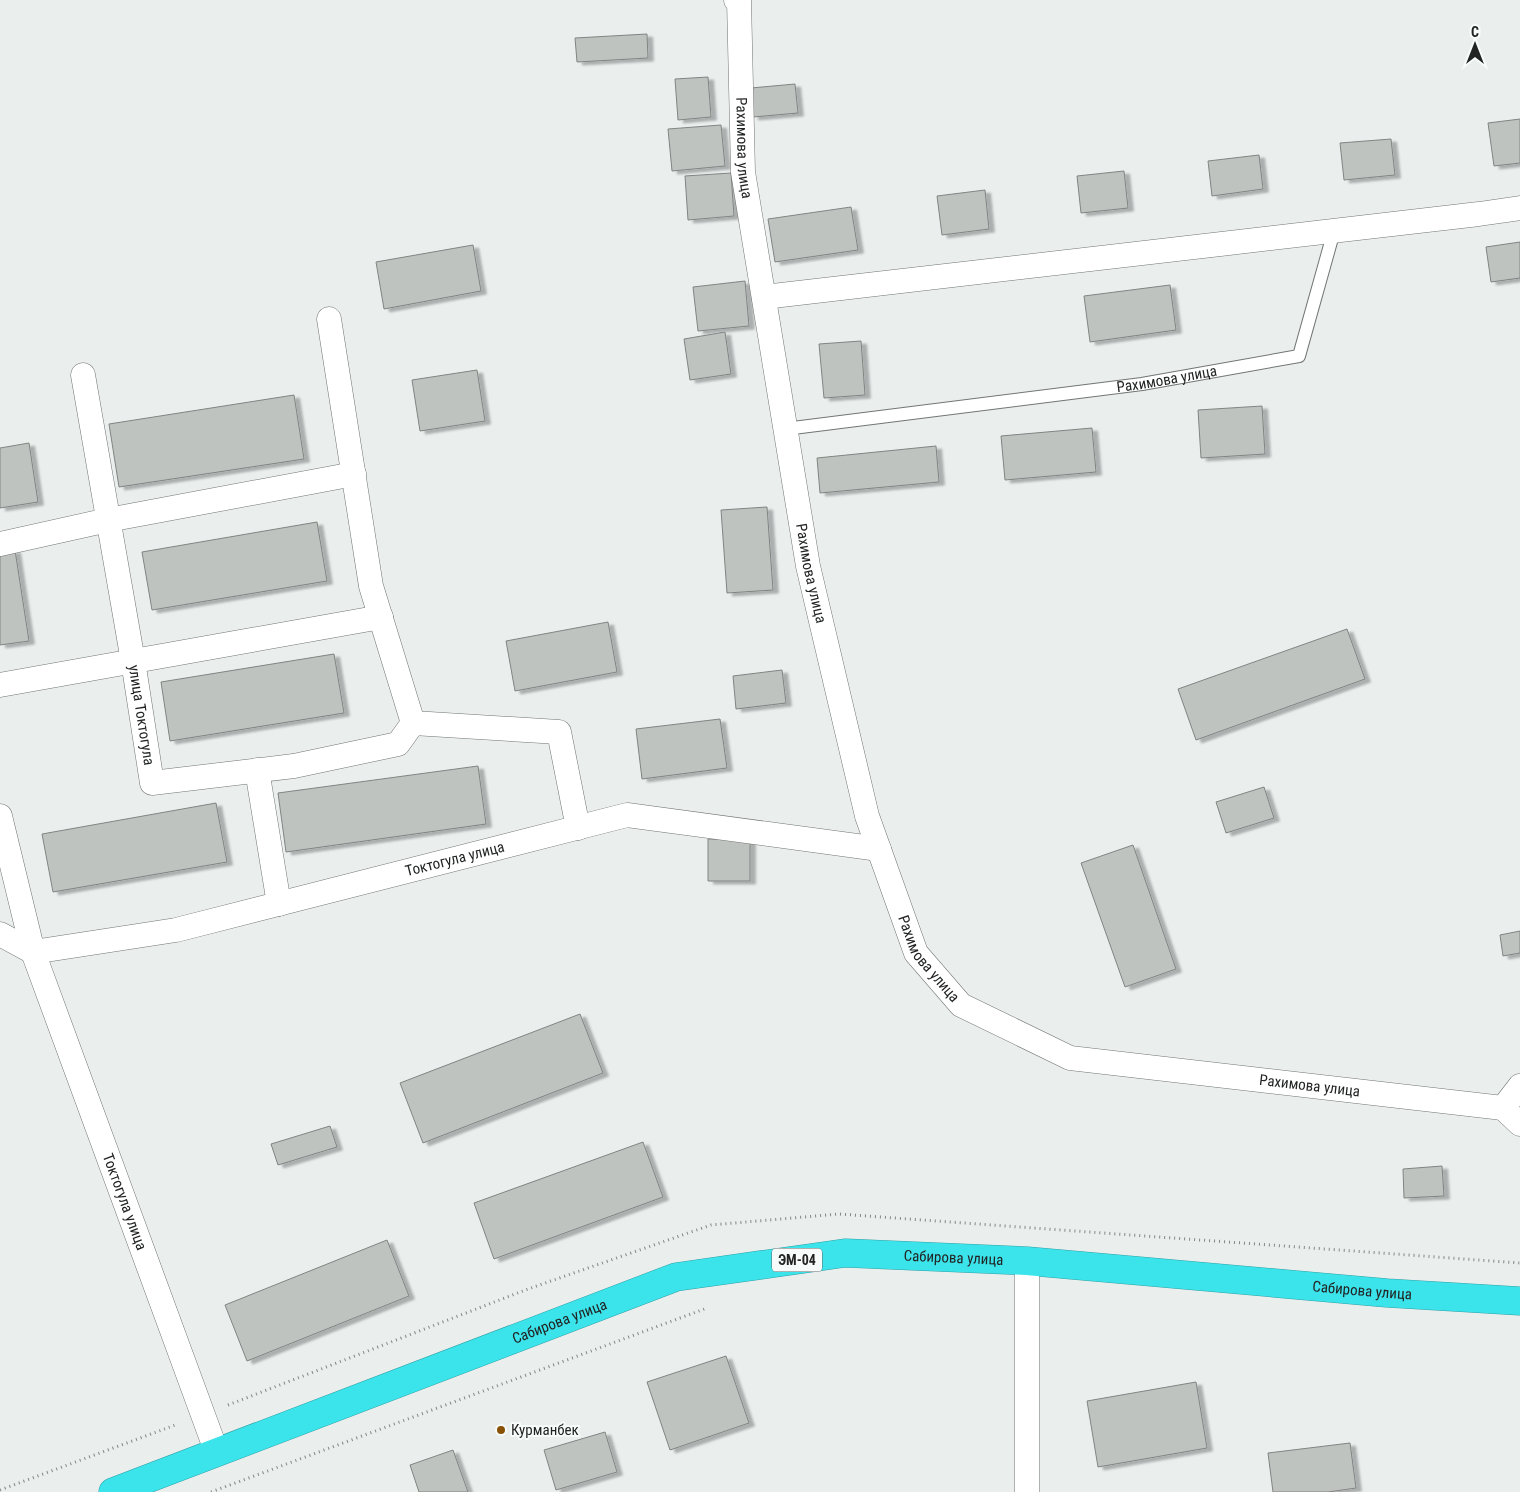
<svg xmlns="http://www.w3.org/2000/svg" width="1520" height="1492" viewBox="0 0 1520 1492" font-family="'Roboto Condensed',sans-serif">
  <style>
    .building { fill: #bfc3c0; stroke: #818482; filter: url(#shadow) }
    .lines { fill: none; stroke-linecap: round; stroke-linejoin: round }
    .lane-casing { stroke: #717574; stroke-width: 14 }
    .street-casing { stroke: #717574; stroke-width: 25 }
    .highway-casing { stroke: #32a0a5; stroke-width: 29 }
    .path { stroke: #838685; stroke-width: 3; stroke-dasharray: 1 4; stroke-linecap: butt }
    .lane { stroke: #fff; stroke-width: 12 }
    .street { stroke: #fff; stroke-width: 24 }
    .highway { stroke: #3be4eb; stroke-width: 28 }
    .poi-dot { fill: #895103; stroke: #f7fcfb; stroke-width: 2 }
    .labels { text-anchor: middle; stroke-width: 4; stroke-linejoin: round; paint-order: stroke }
    .shield { fill: #f7fcfb; stroke: #626464; stroke-width: 1 }
    .shield-label { font-size: 14px; font-weight: bold; fill: #222323 }
    .street-label { font-size: 15px; fill: #222323; stroke: #f7fcfb }
    .poi-label { font-size: 15px; fill: #222323; stroke: #f7fcfb; text-anchor: start }
  </style>
  <defs>
    <filter id="shadow"><feDropShadow dx="5.5" dy="3" stdDeviation="1" flood-color="#0004"/></filter>
  </defs>
  <rect width="100%" height="100%" fill="#eaefee"/>
  <g class="building">
    <path d="M647,34L648,58L577,62L575,38Z"/>
    <path d="M708,77L711,117L678,120L675,79Z"/>
    <path d="M795,84L798,113L753,117L751,88Z"/>
    <path d="M1520,119V163L1494,166L1488,123Z"/>
    <path d="M721,125L725,166L672,171L668,129Z"/>
    <path d="M1391,139L1395,175L1344,180L1340,143Z"/>
    <path d="M1259,155L1263,189L1212,196L1208,161Z"/>
    <path d="M1124,171L1128,208L1081,213L1077,176Z"/>
    <path d="M731,173L734,216L688,220L685,176Z"/>
    <path d="M985,190L989,229L942,235L937,196Z"/>
    <path d="M851,207L858,250L775,262L768,219Z"/>
    <path d="M1520,242V278L1491,282L1486,247Z"/>
    <path d="M473,245L481,291L384,309L376,262Z"/>
    <path d="M745,281L749,326L698,331L693,287Z"/>
    <path d="M1170,285L1176,330L1090,342L1084,296Z"/>
    <path d="M725,332L731,374L690,380L684,339Z"/>
    <path d="M861,341L865,395L824,398L819,344Z"/>
    <path d="M477,370L485,421L420,431L412,380Z"/>
    <path d="M294,395L304,459L119,487L109,424Z"/>
    <path d="M1262,406L1265,454L1201,458L1198,410Z"/>
    <path d="M1092,428L1096,472L1005,480L1001,436Z"/>
    <path d="M29,443L38,502L0,508V448Z"/>
    <path d="M936,446L939,482L820,493L817,458Z"/>
    <path d="M767,507L773,590L727,593L721,510Z"/>
    <path d="M317,522L327,581L152,610L142,552Z"/>
    <path d="M15,550L29,641L0,645V552Z"/>
    <path d="M608,622L617,672L515,691L506,641Z"/>
    <path d="M1347,629L1365,679L1196,740L1178,689Z"/>
    <path d="M334,654L344,713L170,741L161,682Z"/>
    <path d="M782,670L786,703L736,709L733,676Z"/>
    <path d="M720,719L727,768L642,779L636,729Z"/>
    <path d="M478,766L486,824L286,852L278,793Z"/>
    <path d="M1264,787L1274,818L1226,833L1216,802Z"/>
    <path d="M216,803L227,862L53,892L42,834Z"/>
    <path d="M708,839L750,840V881H708Z"/>
    <path d="M1133,845L1176,969L1125,987L1081,863Z"/>
    <path d="M1520,931V953L1503,956L1500,935Z"/>
    <path d="M580,1014L603,1073L423,1143L400,1083Z"/>
    <path d="M330,1126L337,1147L278,1165L271,1144Z"/>
    <path d="M643,1142L663,1197L494,1259L474,1203Z"/>
    <path d="M1442,1166L1444,1196L1404,1198L1403,1169Z"/>
    <path d="M387,1240L409,1296L247,1361L225,1305Z"/>
    <path d="M726,1356L749,1423L670,1450L647,1382Z"/>
    <path d="M1196,1382L1207,1448L1098,1467L1087,1401Z"/>
    <path d="M605,1432L617,1472L556,1490L544,1450Z"/>
    <path d="M1350,1443L1356,1488L1328,1492H1273L1268,1453Z"/>
    <path d="M453,1450L468,1492H419L410,1465Z"/>
  </g>
  <g class="lines">
    <defs>
      <g id="lane">
        <path id="s1" d="M785,429L1142,384L1299,356L1334,231"/>
      </g>
      <g id="street">
        <path id="s2" d="M736,0H739L743,172L808,566L867,816L916,953L961,1005L1070,1058L1503,1108"/>
        <path d="M764,297L1479,214L1520,208"/>
        <path d="M329,319L371,586L413,723L559,732L578,828"/>
        <path id="s3" d="M83,375L133,661L152,783L294,766L398,744L413,723"/>
        <path d="M0,544L108,520L354,474"/>
        <path d="M0,685L381,617"/>
        <path d="M257,770L279,904"/>
        <path id="s4" d="M0,816L33,952L217,1453"/>
        <path id="s5" d="M0,934L33,952L176,930L627,815L879,849"/>
        <path d="M1503,1108L1520,1086"/>
        <path d="M1503,1108L1520,1124"/>
        <path d="M1027,1261V1492"/>
      </g>
      <g id="highway">
        <path id="s6" d="M113,1492L676,1277L845,1253L1027,1261L1387,1293L1520,1301"/>
      </g>
    </defs>
    <use href="#lane" class="lane-casing"/>
    <use href="#street" class="street-casing"/>
    <use href="#highway" class="highway-casing"/>
    <g class="path">
      <path d="M228,1405L528,1289L711,1225L839,1214L1520,1263"/>
      <path d="M0,1490L178,1424"/>
      <path d="M211,1492L707,1308"/>
    </g>
    <use href="#lane" class="lane"/>
    <use href="#street" class="street"/>
    <use href="#highway" class="highway"/>
  </g>
  <circle class="poi-dot" cx="501" cy="1430" r="5"/>
  <g class="labels">
    <rect class="shield" x="772" y="1248.5" width="50" height="23" rx="4"/>
    <g class="shield-label">
      <text x="797" y="1265">ЭМ-04</text>
    </g>
    <g class="street-label">
      <text dy="5" stroke="none"><textPath href="#s2" startOffset="151">Рахимова улица</textPath></text>
      <text dy="5" stroke="none"><textPath href="#s1" startOffset="385">Рахимова улица</textPath></text>
      <text dy="5" stroke="none"><textPath href="#s2" startOffset="582">Рахимова улица</textPath></text>
      <text dy="5" stroke="none"><textPath href="#s3" startOffset="345">улица Токтогула</textPath></text>
      <text dy="5" stroke="none"><textPath href="#s5" startOffset="470">Токтогула улица</textPath></text>
      <text dy="5" stroke="none"><textPath href="#s2" startOffset="988">Рахимова улица</textPath></text>
      <text dy="5" stroke="none"><textPath href="#s2" startOffset="1408">Рахимова улица</textPath></text>
      <text dy="5" stroke="none"><textPath href="#s4" startOffset="406">Токтогула улица</textPath></text>
      <text dy="5" stroke="none"><textPath href="#s6" startOffset="882">Сабирова улица</textPath></text>
      <text dy="5" stroke="none"><textPath href="#s6" startOffset="1292">Сабирова улица</textPath></text>
      <text dy="5" stroke="none"><textPath href="#s6" startOffset="478">Сабирова улица</textPath></text>
    </g>
    <g class="poi-label">
      <text x="511" y="1435">Курманбек</text>
    </g>
  </g>
  <g transform="translate(1475 45)" stroke="#f7fcfb" stroke-width="4" paint-order="stroke">
  <path d="M0-4L9 19L0 12L-9 19Z" fill="#222323"/>
  <text y="-8" font-size="14" font-weight="bold" text-anchor="middle" fill="#222323">С</text>
  </g>
</svg>
